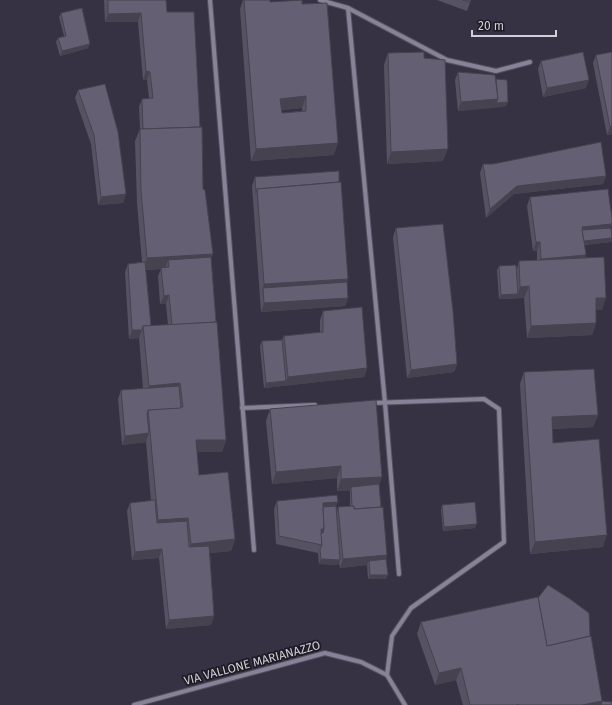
<svg xmlns="http://www.w3.org/2000/svg" width="612" height="705" viewBox="0 0 612 705" font-family="'Fira Sans',sans-serif">
  <style>
    .lines { fill: none; stroke-linecap: round; stroke-linejoin: round }
    .street-casing { stroke: #54505e; stroke-width: 6 }
    .street { stroke: #878297; stroke-width: 4 }
    .wall { fill: #565263; fill-rule: evenodd }
    .shaded-wall { fill: #464250 }
    .building { fill: #645f73; stroke: #464250; fill-rule: evenodd }
    .labels { text-anchor: middle; stroke-width: 3.5; stroke-linejoin: round; paint-order: stroke }
    .street-label { font-size: 12px; fill: #d2cfda; stroke: #1d1b23 }
  </style>
  <rect width="100%" height="100%" fill="#363243"/>
  <g class="lines">
    <defs>
      <g id="street">
        <path d="M210,0L254,550"/>
        <path d="M320,0L348,8L447,60L496,71L530,62"/>
        <path d="M348,8L385,403L399,574"/>
        <path d="M372,403L484,399L499,409L504,542L411,608L392,636L387,675"/>
        <path d="M242,408L315,405"/>
        <path d="M134,705L325,653L361,662L387,675L405,705"/>
      </g>
    </defs>
    <use href="#street" class="street-casing"/>
    <use href="#street" class="street"/>
  </g>
  <g class="wall">
    <path d="M104,0H166L167,12L203,189L213,254L211,257L216,322L226,440L222,452H197L199,475L235,539L231,551L210,553L214,616L211,625L166,629L159,558L132,560L127,511L130,503L151,501L146,442L122,445L118,399L121,390L143,389L139,338L129,339L125,272L128,264L142,262L137,203L135,141L140,129L139,107L142,99L149,98L147,80H143L138,22H105ZM161,269L158,276L160,304H166L168,325L151,326L146,270Z"/>
    <path d="M243,0H270V2L302,4L334,155L251,161L240,9ZM302,108V111L282,113L281,110Z"/>
    <path d="M437,0H471L467,11Z"/>
    <path d="M61,13L88,48L60,56L56,42L58,38L64,36L59,17Z"/>
    <path d="M612,52V134L607,135L593,63L596,55Z"/>
    <path d="M388,53L424,58L443,161L387,164L384,65Z"/>
    <path d="M541,61L586,88L543,97L538,69Z"/>
    <path d="M458,72L496,79L508,102L506,106L458,111L455,80Z"/>
    <path d="M78,90L126,194L123,203L98,205L91,144L75,98Z"/>
    <path d="M483,164L606,176L603,184L514,194L486,218L480,173Z"/>
    <path d="M255,177L348,279L347,282L348,298L345,306L261,312L252,186Z"/>
    <path d="M530,197L611,228L612,232V240L611,242L584,245L586,255L585,258L602,310H596V323L592,335L527,338L524,298L499,299L497,270L499,266L517,269L519,261L537,260V251H533L527,206Z"/>
    <path d="M396,228L457,364L454,372L407,378L393,237Z"/>
    <path d="M323,311L367,368L364,377L264,388L260,346L262,341L282,340L284,336L320,332V320Z"/>
    <path d="M524,372L598,415L593,427L553,429V443L603,547L530,554L520,384Z"/>
    <path d="M270,409L382,477L379,484L381,507L387,555L386,559V579H368L367,565L340,568L339,563L338,565L319,564L318,553L276,544L274,509L277,501L336,506L337,512L338,507L350,506V491H337V478L272,484L266,421Z"/>
    <path d="M442,505L475,528L443,531L441,510Z"/>
    <path d="M538,598L590,636L602,701L612,705H463L456,680L435,685L417,634L421,622Z"/>
  </g>
  <g class="shaded-wall">
    <path d="M141,13L138,22H105L108,14Z"/>
    <path d="M90,44L88,48L60,56L62,51Z"/>
    <path d="M146,71L150,72L147,80H143Z"/>
    <path d="M589,80L586,88L543,97L547,88Z"/>
    <path d="M306,96L302,108L276,111L280,99Z"/>
    <path d="M498,99L495,108L458,111L461,102Z"/>
    <path d="M508,102L506,106L495,108L496,103Z"/>
    <path d="M612,126V134L607,135L610,127Z"/>
    <path d="M338,143L334,155L251,161L256,149Z"/>
    <path d="M448,149L443,161L387,164L391,152Z"/>
    <path d="M606,176L603,184L514,194L486,218L490,209L517,186Z"/>
    <path d="M126,194L123,203L98,205L101,197Z"/>
    <path d="M612,224V226L610,232L581,235L582,227Z"/>
    <path d="M612,238L611,242L580,245L582,241Z"/>
    <path d="M536,242H540L537,251H533Z"/>
    <path d="M213,254L208,266L169,267L168,260L165,269L142,270L147,258Z"/>
    <path d="M586,255L582,264L538,267L541,259Z"/>
    <path d="M348,279L344,291L263,288L260,296L264,284Z"/>
    <path d="M529,286L524,298L499,299L501,295L518,294L520,287Z"/>
    <path d="M169,295L166,304H160L164,296Z"/>
    <path d="M348,298L345,306L261,312L264,303Z"/>
    <path d="M596,298H606L602,310H591Z"/>
    <path d="M596,323L592,335L527,338L531,326Z"/>
    <path d="M132,330H142L139,338L129,339Z"/>
    <path d="M457,364L454,372L407,378L411,370Z"/>
    <path d="M367,368L364,377L264,388L266,383L286,381L288,377Z"/>
    <path d="M180,383L175,395L144,398L149,386Z"/>
    <path d="M598,415L593,427L548,429L552,417Z"/>
    <path d="M149,433L146,442L122,445L125,436Z"/>
    <path d="M196,440H226L222,452H192Z"/>
    <path d="M341,466L337,478L272,484L276,472Z"/>
    <path d="M382,477L378,489L351,487L350,491H337L341,479Z"/>
    <path d="M338,502L334,511H322L323,503Z"/>
    <path d="M188,518L184,530L154,532L158,520Z"/>
    <path d="M477,524L475,528L443,531L444,527Z"/>
    <path d="M321,529H324L321,538Z"/>
    <path d="M607,535L603,547L530,554L535,542Z"/>
    <path d="M235,539L231,551L186,556L191,544Z"/>
    <path d="M162,549L159,558L132,560L135,552Z"/>
    <path d="M387,555L384,564L369,561L367,565L340,568L343,559Z"/>
    <path d="M321,559L340,560L338,565L319,564Z"/>
    <path d="M370,575H388L386,579H368Z"/>
    <path d="M214,616L211,625L166,629L169,620Z"/>
    <path d="M461,668L456,680L435,685L439,673Z"/>
    <path d="M602,701L601,705H582Z"/>
  </g>
  <g class="building">
    <path d="M108,0H166L167,12H194L200,127L143,129L142,99L153,98L150,72L146,71L141,13L108,14Z"/>
    <path d="M244,0H270V2L302,0V4L327,3L338,143L256,149ZM306,96V111L282,113L280,99Z"/>
    <path d="M463,0H471L470,2Z"/>
    <path d="M82,8L90,44L62,51L58,38L66,36L61,13Z"/>
    <path d="M424,52V58L445,60L448,149L391,152L388,53Z"/>
    <path d="M583,52L589,80L547,88L541,61Z"/>
    <path d="M612,52V126L610,127L596,55Z"/>
    <path d="M458,72L495,75L498,99L461,102Z"/>
    <path d="M496,79L507,80L508,102L496,103L498,99Z"/>
    <path d="M105,84L118,132L126,194L101,197L94,135L78,90Z"/>
    <path d="M202,127L203,189L205,190L213,254L147,258L141,191L140,129Z"/>
    <path d="M601,142L606,176L517,186L490,209L483,164H493Z"/>
    <path d="M339,171V182L257,189L256,193L255,177Z"/>
    <path d="M341,182L348,279L264,284L257,189Z"/>
    <path d="M608,189L612,218V224L582,227L586,255L541,259L540,242H536L530,197Z"/>
    <path d="M443,224L453,311L457,364L411,370L396,228Z"/>
    <path d="M611,228L612,238L584,241L582,230Z"/>
    <path d="M211,257L216,322L172,325L169,295L164,296L161,268L169,267L168,260Z"/>
    <path d="M604,257L606,298H596V323L531,326L529,286L520,287L519,261Z"/>
    <path d="M145,262L151,326H143L142,330H132L128,264Z"/>
    <path d="M516,265L518,294L501,295L499,266Z"/>
    <path d="M347,282L348,298L264,303L263,288Z"/>
    <path d="M362,307L367,368L288,377L284,336L323,332V311Z"/>
    <path d="M217,322L226,440H196L199,475L228,472L235,539L191,544L188,518L158,520L148,410L183,407L180,383L149,386L143,326Z"/>
    <path d="M282,340L286,381L266,383L262,341Z"/>
    <path d="M594,369L598,415L552,417L553,443L599,439L607,535L535,542L524,372Z"/>
    <path d="M179,386L181,408L148,410L147,414L149,433L125,436L121,390Z"/>
    <path d="M376,400L382,477L341,479V466L276,472L270,409Z"/>
    <path d="M379,484L381,507L354,509V506H352L351,487Z"/>
    <path d="M337,495L338,502L323,503L324,529H321L322,545L279,536L277,501Z"/>
    <path d="M155,500L157,523L187,521L189,547L209,546L214,616L169,620L162,549L135,552L130,503Z"/>
    <path d="M475,502L477,524L444,527L442,505Z"/>
    <path d="M336,506L340,560L321,559L320,549L322,545L321,533H323L324,529L323,507Z"/>
    <path d="M354,506V509L383,507L387,555L343,559L338,507Z"/>
    <path d="M386,559L388,575H370L369,561Z"/>
    <path d="M548,585L570,599L589,613L590,636L547,646L538,598Z"/>
    <path d="M538,597L547,646L591,636L602,701L582,705H519L518,704L516,705H470L461,668L439,673L421,622Z"/>
    <path d="M602,701L612,702V705H601Z"/>
  </g>
  <g class="labels">
    <g class="street-label">
      <text transform="translate(252 663) rotate(-15)" y="4">VIA VALLONE MARIANAZZO</text>
    </g>
  </g>
  <path d="M472 30v6h84v-6" fill="none" stroke="#d2cfda" stroke-width="2"/>
  <text x="478" y="30" font-size="12" fill="#d2cfda" stroke="#1d1b23" stroke-width="3" paint-order="stroke">20 m</text>
</svg>
